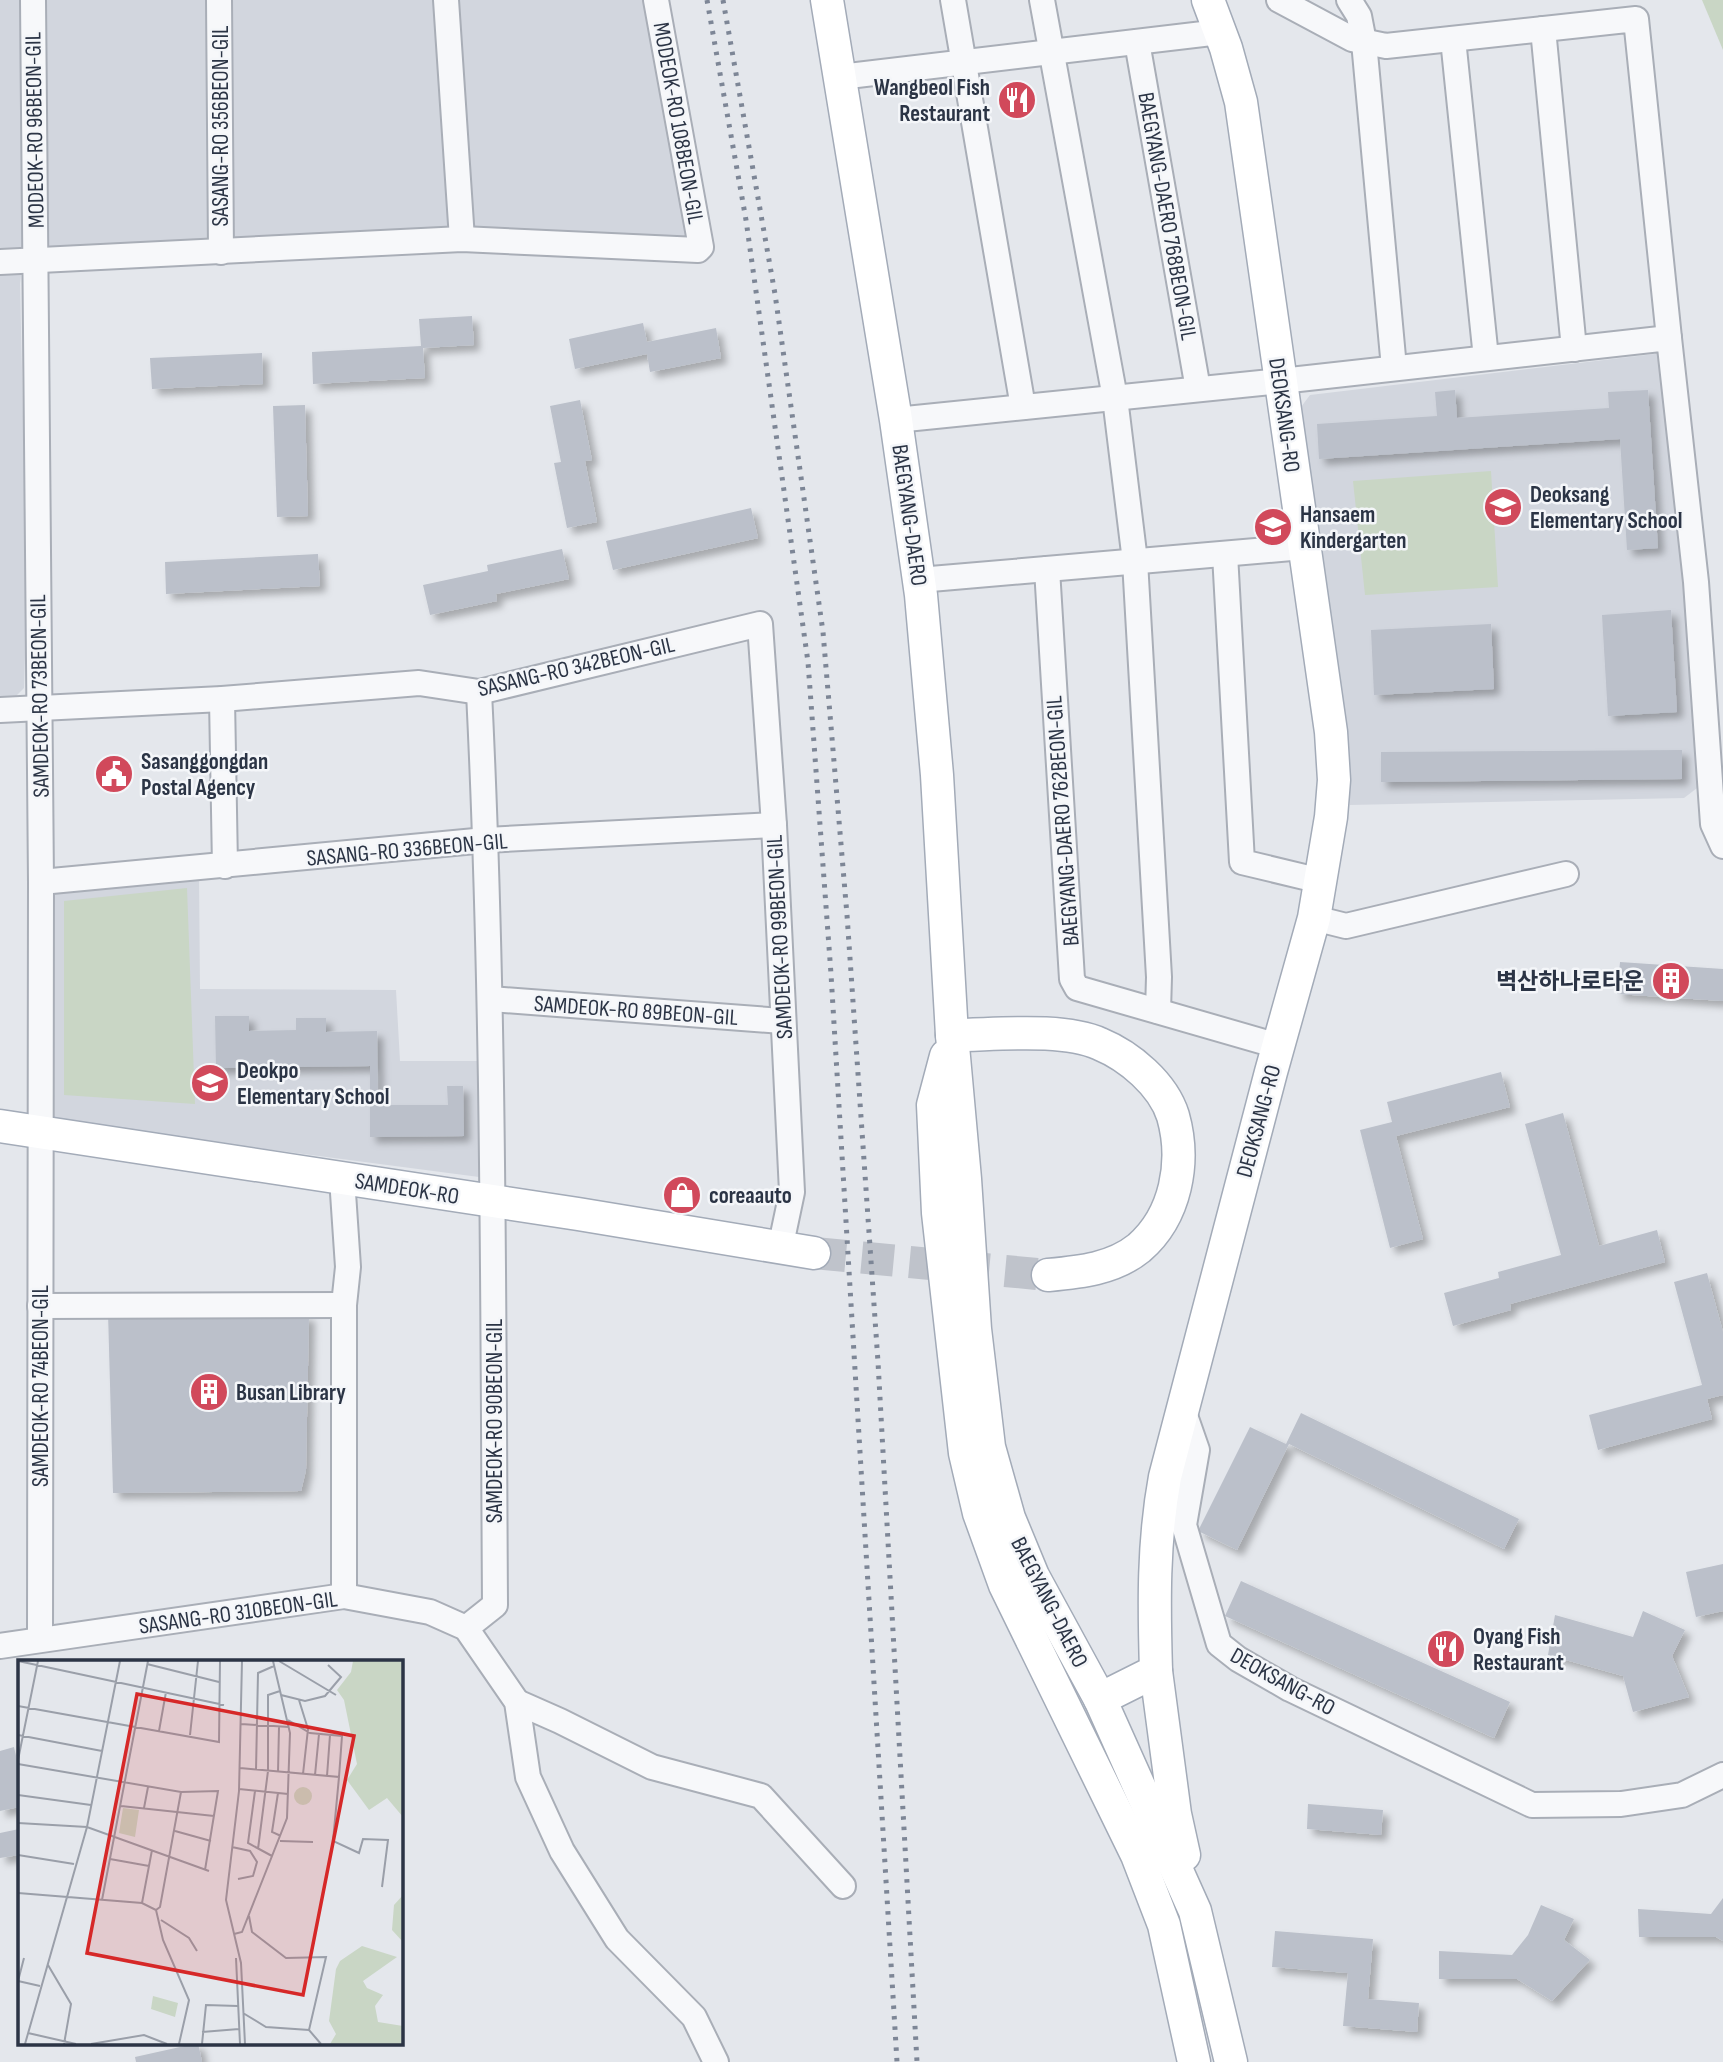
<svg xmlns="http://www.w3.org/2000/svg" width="1723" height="2062" viewBox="0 0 1723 2062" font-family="'Sofia Sans Condensed','Noto Sans KR',sans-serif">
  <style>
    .built { fill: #d2d6de }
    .green { fill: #c9d6c5 }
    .building { fill: #bbc0ca; filter: url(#shadow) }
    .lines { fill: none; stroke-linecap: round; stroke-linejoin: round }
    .major-tunnel { stroke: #bfc3cb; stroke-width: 32; stroke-dasharray: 32 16; stroke-linecap: butt }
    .minor-casing { stroke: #a9aeb7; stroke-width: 28 }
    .major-casing { stroke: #a3abb8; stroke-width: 35 }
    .minor { stroke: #f7f8fa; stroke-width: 24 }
    .major { stroke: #fff; stroke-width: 32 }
    .rail { stroke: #7d8696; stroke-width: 5; stroke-dasharray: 3.5 7; stroke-linecap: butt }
    .labels { text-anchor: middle; stroke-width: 5; stroke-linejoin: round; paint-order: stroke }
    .poi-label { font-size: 23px; font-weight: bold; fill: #2b3445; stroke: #f4f6f9; text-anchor: start }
    .street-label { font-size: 23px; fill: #2b3445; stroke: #f4f6f9 }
    .inset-road { fill: none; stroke: #9a9fa9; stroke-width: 2 }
    .view { fill: #d62828; fill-opacity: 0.15; stroke: #d62828; stroke-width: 3.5 }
    .inset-edge { fill: none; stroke: #2b3445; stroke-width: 3.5 }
  </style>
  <defs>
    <filter id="shadow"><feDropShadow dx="6" dy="6" stdDeviation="3.5" flood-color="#0004"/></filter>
  </defs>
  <rect width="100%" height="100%" fill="#e4e7ec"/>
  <g class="built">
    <path d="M0,0H644L694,240L482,227L24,249L20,284L27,594L24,688L11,701L0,702Z"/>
    <path d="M1663,353L1705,782L1684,798L1350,805L1344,706L1301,407L1310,395Z"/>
    <path d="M199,875L200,989L396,990L400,1061H480L479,1177L53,1121L50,890Z"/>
  </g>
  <g class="green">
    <path d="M1702,0H1723V50Z"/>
    <path d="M1491,471L1498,587L1365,595L1353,481Z"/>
    <path d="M187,888L195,1104L64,1095V901Z"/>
  </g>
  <g class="building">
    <path d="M472,316L474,345L423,348L425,378L313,384L312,352L421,346L419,319Z"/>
    <path d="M643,323L647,342L716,328L721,358L650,372L647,354L575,369L569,339Z"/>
    <path d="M262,353L263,384L152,389L150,358Z"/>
    <path d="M1455,390L1457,418L1609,408L1608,392L1648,390L1658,548L1627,550L1620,439L1319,459L1317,424L1437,416L1435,392Z"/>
    <path d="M580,400L592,460L585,461L597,522L567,528L554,463L561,462L550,406Z"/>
    <path d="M305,405L308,516L277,517L273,406Z"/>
    <path d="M751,508L758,538L613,570L606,541Z"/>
    <path d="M562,549L569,579L496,594L497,601L430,615L423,585L488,571L487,565Z"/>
    <path d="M318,554L320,586L166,594L165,562Z"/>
    <path d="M1671,610L1677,712L1608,716L1602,615Z"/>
    <path d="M1491,624L1494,689L1374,695L1371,630Z"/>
    <path d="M1682,750V779L1381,782V752Z"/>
    <path d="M1620,962L1723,969V1001L1617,994Z"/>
    <path d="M215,1016H249V1031L296,1030V1018H326V1032L377,1031L378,1105H448L447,1086H463L464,1136L370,1137V1066L216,1068Z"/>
    <path d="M1501,1072L1510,1107L1396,1136L1423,1239L1390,1248L1360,1130L1392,1122L1387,1102Z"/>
    <path d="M1563,1113L1599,1246L1657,1230L1665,1262L1510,1304L1511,1310L1453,1326L1444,1293L1499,1278L1498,1272L1561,1255L1525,1124Z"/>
    <path d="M1707,1273L1723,1332V1395L1707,1399L1712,1419L1598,1450L1589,1415L1702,1385L1674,1282Z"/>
    <path d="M108,1312L309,1315L306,1470L301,1491L113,1493Z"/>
    <path d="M1301,1413L1519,1519L1504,1549L1289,1444L1237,1550L1198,1531L1250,1427L1286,1444Z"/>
    <path d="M1723,1564V1611L1696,1617L1686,1572Z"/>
    <path d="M1241,1581L1510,1702L1494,1738L1225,1616Z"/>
    <path d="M1643,1611L1685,1630L1672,1656L1689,1697L1633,1712L1623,1676L1548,1655L1555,1615L1633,1637Z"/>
    <path d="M14,1747L19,1770V1807L0,1811V1751Z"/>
    <path d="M1308,1804L1383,1810L1381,1835L1307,1829Z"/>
    <path d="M19,1829V1855L0,1858V1833Z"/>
    <path d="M1723,1898V1941L1716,1937H1639L1638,1909L1711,1914Z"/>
    <path d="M1541,1905L1574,1919L1564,1940L1590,1960L1552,2001L1517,1979H1439V1951L1512,1955L1528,1935Z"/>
    <path d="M1275,1931L1373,1939L1368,1999L1419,2003L1417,2032L1343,2026L1348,1973L1272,1967Z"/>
    <path d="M198,2043L202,2062H136L135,2057Z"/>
  </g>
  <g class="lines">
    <path class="major-tunnel" d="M814,1253L1048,1275"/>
    <defs>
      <g id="minor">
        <path d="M33,0L41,882L40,1639"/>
        <path d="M219,0L221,252"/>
        <path d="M446,0L462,239"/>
        <path d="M953,0L1023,407"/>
        <path d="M1042,0L1115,398L1135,561L1159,977L1158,1011"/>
        <path d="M1279,0L1352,39L1386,46L1636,19L1669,338"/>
        <path d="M1349,0L1359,16L1364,42L1394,368"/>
        <path d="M1543,29L1574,349"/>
        <path d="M1453,39L1486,358"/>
        <path d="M1137,42L1198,389"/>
        <path d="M840,77L1220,32"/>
        <path d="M0,262L462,239L698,250L701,247L656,0"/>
        <path d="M896,420L1281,381L1669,338L1696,582L1713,824L1723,846"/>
        <path d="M1225,554L1242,862L1321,881"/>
        <path d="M1047,569L1072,979L1077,988L1278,1046"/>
        <path d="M919,580L1303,547"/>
        <path d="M222,699L225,866"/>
        <path d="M0,710L222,699L419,683L479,692L760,624L774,825L792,1192L780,1249"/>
        <path d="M41,882L486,840L774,825"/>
        <path d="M1314,918L1346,926L1566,874"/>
        <path d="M491,999L782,1021"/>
        <path d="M342,1178L348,1267L344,1305V1596"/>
        <path d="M40,1306L344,1305"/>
        <path d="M1182,1407L1197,1450L1184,1525L1219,1644L1238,1659L1290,1689L1532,1805L1621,1804L1682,1795L1723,1775"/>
        <path d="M466,1628L495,1605C493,1300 494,996 479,692"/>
        <path d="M0,1646L344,1596L430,1612L466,1628L517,1702L528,1777L562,1851L617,1939L694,2017L716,2062"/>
        <path d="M517,1702L560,1721L652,1767L761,1796L843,1886"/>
      </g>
      <g id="major">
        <path d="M827,0L896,420L921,595L937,775L952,1035L965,1179L975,1329L989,1447L1009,1518L1033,1576L1100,1699L1195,1911L1231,2062"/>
        <path d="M952,1035C994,1035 1062,1027 1100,1044C1129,1056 1163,1084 1173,1116C1186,1162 1176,1216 1139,1248C1113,1269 1080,1272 1048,1275"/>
        <path d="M946,1056L933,1105L938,1213L965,1453L979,1513L1005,1585L1137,1855L1164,1925L1194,2062"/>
        <path d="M0,1126L578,1214L814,1253"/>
        <path d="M1156,1671L1175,1814L1184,1855"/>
        <path d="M1100,1699L1156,1671C1154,1605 1153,1542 1165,1477L1271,1072L1314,918L1331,817L1334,780L1331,732L1241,102L1226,48L1208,0"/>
      </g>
    </defs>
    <use href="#minor" class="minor-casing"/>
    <use href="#major" class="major-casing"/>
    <use href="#minor" class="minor"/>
    <use href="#major" class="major"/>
    <g class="rail">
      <path d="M707,0L746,220L808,662L831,974L897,2062"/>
      <path d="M723,0L775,294L823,632L847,915L878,1362L917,2062"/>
    </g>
  </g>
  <defs>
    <symbol id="restaurant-disc" viewBox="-11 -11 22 22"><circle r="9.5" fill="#d1495b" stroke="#f4f6f9"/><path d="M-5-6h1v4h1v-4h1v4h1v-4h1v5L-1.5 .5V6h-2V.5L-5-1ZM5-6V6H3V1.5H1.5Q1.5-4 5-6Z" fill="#fff"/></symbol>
    <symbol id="school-disc" viewBox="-11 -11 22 22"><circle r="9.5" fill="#d1495b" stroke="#f4f6f9"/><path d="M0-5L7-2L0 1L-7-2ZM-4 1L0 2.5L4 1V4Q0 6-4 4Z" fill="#fff"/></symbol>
    <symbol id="civic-disc" viewBox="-11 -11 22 22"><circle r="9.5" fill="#d1495b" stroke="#f4f6f9"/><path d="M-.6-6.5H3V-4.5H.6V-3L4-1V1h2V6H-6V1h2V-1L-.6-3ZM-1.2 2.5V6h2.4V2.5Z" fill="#fff"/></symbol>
    <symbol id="building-disc" viewBox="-11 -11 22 22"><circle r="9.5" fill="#d1495b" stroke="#f4f6f9"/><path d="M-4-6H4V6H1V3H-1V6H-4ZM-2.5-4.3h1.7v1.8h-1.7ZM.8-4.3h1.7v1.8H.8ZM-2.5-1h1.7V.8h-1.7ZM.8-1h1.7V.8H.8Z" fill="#fff"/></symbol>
    <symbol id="shop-disc" viewBox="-11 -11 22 22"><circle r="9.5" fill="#d1495b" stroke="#f4f6f9"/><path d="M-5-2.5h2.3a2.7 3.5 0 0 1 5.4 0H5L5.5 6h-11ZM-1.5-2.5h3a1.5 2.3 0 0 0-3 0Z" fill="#fff"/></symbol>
  </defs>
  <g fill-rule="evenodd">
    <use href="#restaurant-disc" x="995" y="78" width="44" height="44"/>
    <use href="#school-disc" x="1481" y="485" width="44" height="44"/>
    <use href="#school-disc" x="1251" y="505" width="44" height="44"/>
    <use href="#civic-disc" x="92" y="752" width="44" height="44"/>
    <use href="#building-disc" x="1649" y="959" width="44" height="44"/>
    <use href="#school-disc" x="188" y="1061" width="44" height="44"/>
    <use href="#shop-disc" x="660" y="1173" width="44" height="44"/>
    <use href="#building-disc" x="187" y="1370" width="44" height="44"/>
    <use href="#restaurant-disc" x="1424" y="1627" width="44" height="44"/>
  </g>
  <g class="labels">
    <g class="poi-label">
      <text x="990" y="95" text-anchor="end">Wangbeol Fish<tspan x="990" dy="26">Restaurant</tspan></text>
      <text x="1530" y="502">Deoksang<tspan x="1530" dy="26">Elementary School</tspan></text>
      <text x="1300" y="522">Hansaem<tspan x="1300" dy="26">Kindergarten</tspan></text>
      <text x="141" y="769">Sasanggongdan<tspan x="141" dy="26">Postal Agency</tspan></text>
      <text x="1644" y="989" text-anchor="end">벽산하나로타운</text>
      <text x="237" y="1078">Deokpo<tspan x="237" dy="26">Elementary School</tspan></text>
      <text x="709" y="1203">coreaauto</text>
      <text x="236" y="1400">Busan Library</text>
      <text x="1473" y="1644">Oyang Fish<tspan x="1473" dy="26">Restaurant</tspan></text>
    </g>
    <g class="street-label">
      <text transform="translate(679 123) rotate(80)" y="8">MODEOK-RO 108BEON-GIL</text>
      <text transform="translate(220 126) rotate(-90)" y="8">SASANG-RO 356BEON-GIL</text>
      <text transform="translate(34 130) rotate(-91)" y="8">MODEOK-RO 96BEON-GIL</text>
      <text transform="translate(1168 216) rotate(80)" y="8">BAEGYANG-DAERO 768BEON-GIL</text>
      <text transform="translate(1285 415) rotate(82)" y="8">DEOKSANG-RO</text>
      <text transform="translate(910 515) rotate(82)" y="8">BAEGYANG-DAERO</text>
      <text transform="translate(576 666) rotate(-13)" y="8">SASANG-RO 342BEON-GIL</text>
      <text transform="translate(39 696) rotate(-91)" y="8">SAMDEOK-RO 73BEON-GIL</text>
      <text transform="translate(1062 821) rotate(-94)" y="8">BAEGYANG-DAERO 762BEON-GIL</text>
      <text transform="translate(407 849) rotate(-5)" y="8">SASANG-RO 336BEON-GIL</text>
      <text transform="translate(779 937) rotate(-93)" y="8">SAMDEOK-RO 99BEON-GIL</text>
      <text transform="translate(636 1010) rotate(4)" y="8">SAMDEOK-RO 89BEON-GIL</text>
      <text transform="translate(1258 1121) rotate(-75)" y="8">DEOKSANG-RO</text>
      <text transform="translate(407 1188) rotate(9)" y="8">SAMDEOK-RO</text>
      <text transform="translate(40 1386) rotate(-90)" y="8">SAMDEOK-RO 74BEON-GIL</text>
      <text transform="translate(494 1421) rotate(-90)" y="8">SAMDEOK-RO 90BEON-GIL</text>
      <text transform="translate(1050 1602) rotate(63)" y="8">BAEGYANG-DAERO</text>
      <text transform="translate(238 1612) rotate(-8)" y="8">SASANG-RO 310BEON-GIL</text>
      <text transform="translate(1283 1681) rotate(29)" y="8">DEOKSANG-RO</text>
    </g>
  </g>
  <g transform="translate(18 1660)">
    <rect width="385" height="385" fill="#e4e7ec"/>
    <path d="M335,1H385V157L369,138L351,150L329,120L339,104L326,40L319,30L333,12ZM276 136a9 9 0 1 1 18 0a9 9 0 1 1-18 0ZM105,148L121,150L117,177L101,173ZM385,235V282L374,270L376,245ZM344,286L379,297L345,321L349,328L365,335L357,346L360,362L385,366V384H312L318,374L311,361L318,309L322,301ZM135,336L160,343L157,357L133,349Z" fill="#c9d6c5"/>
    <path class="inset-road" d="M0,1L206,45M224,1L221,131L208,240L223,303L227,384M261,1L318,35M129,4L201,22M263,35L287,41L307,36L323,17L310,5M281,40L290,69L285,114M0,46L201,82L202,1M270,60L292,73L324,76L321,117M223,64L271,67M141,71L148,32M0,75L84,91M172,75L180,1M0,100L20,1M0,104L163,132L200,131L187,210M222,108L321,117L315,181L341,193L345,179L370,180L364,227M238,110L240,13L256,6M260,112L261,67M297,115L301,74M309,116L312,75M221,129L270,134M237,131L230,183L254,196M260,133L254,172L263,176M0,135L73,145M103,146L196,156M126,148L130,127M0,163L69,167L191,211M157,171L193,181M262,181L295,182M214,187L232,191L239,202L235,216L220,219M240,189L250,111V35L262,31M0,195L56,204M92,199L131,206M0,233L124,243L138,250L145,280L171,340L161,384M84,240L130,1M124,243L134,190M138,250L142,247L163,132M231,256L234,272L268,298L308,297L291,370M143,260L171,278L179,291M216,274L224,272L269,158L272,73L255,1M218,298L222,384M30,305L53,344L46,384M0,321L6,298M0,321L22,326M225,353L248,367L291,370L303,384M184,372L221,369M10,373L58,384M7,384L69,167L102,1M73,384L126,375L149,384M184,384L188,345L220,346"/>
    <path class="view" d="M119,34L336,76L285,335L69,293Z"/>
    <rect width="385" height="385" class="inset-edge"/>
  </g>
</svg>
